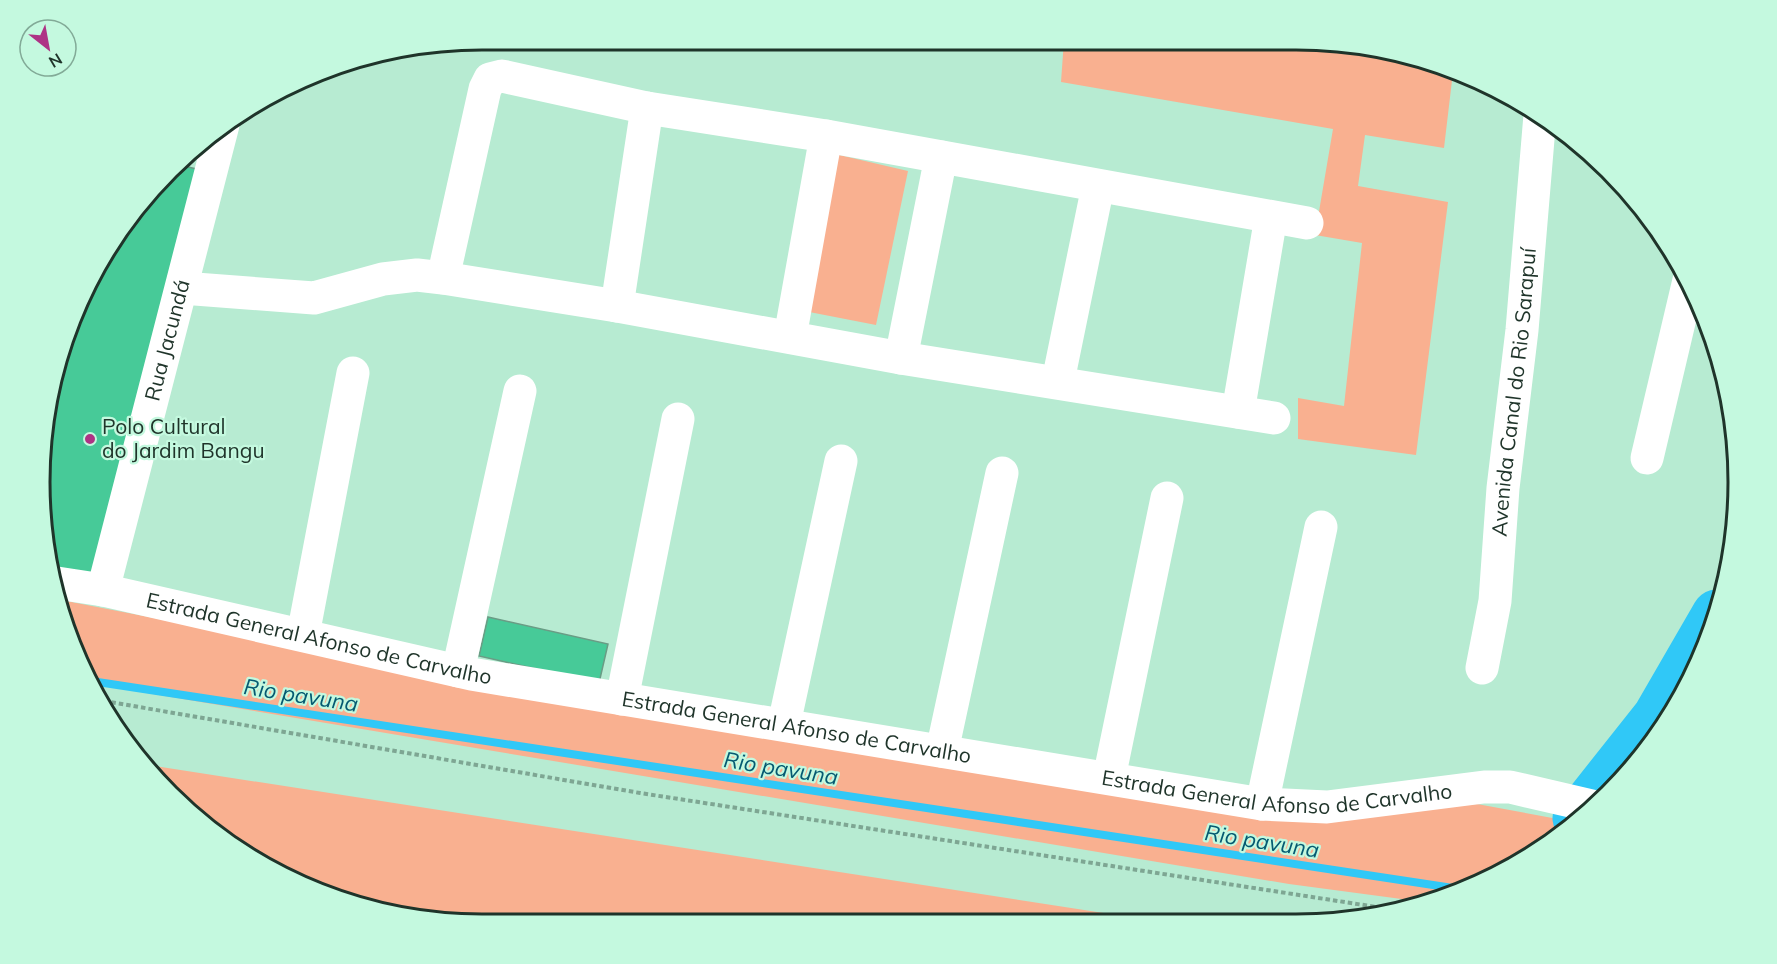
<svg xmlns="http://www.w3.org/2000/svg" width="1777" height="964" viewBox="0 0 1777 964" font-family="Mulish,sans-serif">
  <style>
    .green { fill: #f9b090 }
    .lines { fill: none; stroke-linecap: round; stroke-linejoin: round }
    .stream { stroke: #30c8f7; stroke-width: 8 }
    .river { stroke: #30c8f7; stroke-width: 51 }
    .building { fill: #47ca98; stroke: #6a9c85; stroke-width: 1.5 }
    .path { stroke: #7ea693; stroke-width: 4; stroke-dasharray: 4.5 3; stroke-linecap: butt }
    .minor { stroke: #fff; stroke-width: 33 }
    .poi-dot { fill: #ae3385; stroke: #c4f9df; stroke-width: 2 }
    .labels { text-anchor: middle; stroke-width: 4.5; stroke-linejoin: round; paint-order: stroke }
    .street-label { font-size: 21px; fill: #1f342a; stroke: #c4f9df }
    .poi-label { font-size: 21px; fill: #1f342a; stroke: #c4f9df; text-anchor: start }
    .water-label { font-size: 22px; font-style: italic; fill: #055a71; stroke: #c4f9df }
    .rim { fill: none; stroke: #1f342a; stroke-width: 3 }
  </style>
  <rect width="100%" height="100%" fill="#b7ebd2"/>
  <g class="green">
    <path d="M1064,40H1324L1410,54L1453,72L1444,148L1365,135L1358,186L1448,202L1416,455L1298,439V398L1344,406L1362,243L1315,235L1333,129L1061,82Z"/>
    <path d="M835,154L908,171L876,325L799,310Z"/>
    <path d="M61,600L619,708L1301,821L1477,804L1574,822L1541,850L1464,891L1424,902L1289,884L93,684L73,652Z"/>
    <path d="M142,764L1162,922L453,924L367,910L261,866L149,774Z"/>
  </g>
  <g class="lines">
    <path class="stream" d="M91,681L1466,890"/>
    <path class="river" d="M1578,818L1658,717L1717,615"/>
  </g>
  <g class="building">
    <path d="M180,165L205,171L93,586L56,579L40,511L54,368L113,236Z"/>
    <path d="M488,617L608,644L599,683L479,656Z"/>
  </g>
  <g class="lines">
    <path class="path" d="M104,701L640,793L1396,910"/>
    <g class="minor">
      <path d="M443,278L485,89L490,79L502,76L647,108L826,136L1307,223"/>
      <path d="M182,288L314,298L383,279L417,275L443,278L617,306L901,358L1274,418"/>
      <path d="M617,306L647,108"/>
      <path d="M790,337L826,136"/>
      <path d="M901,358L941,157"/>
      <path d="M1058,381L1098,186"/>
      <path d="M1238,412L1271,217"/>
      <path d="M1647,458L1689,280"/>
      <path id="s1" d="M57,583L103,590L471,674L1262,804L1327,807L1484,787H1510L1592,806"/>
      <path id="s2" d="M103,590L223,125"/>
      <path d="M303,635L353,373"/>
      <path id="s3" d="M1482,668L1495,601L1503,488L1522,330L1540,115"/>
      <path d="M458,671L520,391"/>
      <path d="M622,699L678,419"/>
      <path d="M784,724L841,461"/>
      <path d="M942,751L1002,473"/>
      <path d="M1109,778L1167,498"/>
      <path d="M1262,804L1321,527"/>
    </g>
  </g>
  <circle class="poi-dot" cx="90" cy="439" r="6"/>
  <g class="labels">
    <g class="street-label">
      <text dy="7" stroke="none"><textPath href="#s2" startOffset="258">Rua Jacundá</textPath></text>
      <text dy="7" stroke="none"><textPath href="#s3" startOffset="278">Avenida Canal do Rio Sarapuí</textPath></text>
      <text dy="7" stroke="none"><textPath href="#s1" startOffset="268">Estrada General Afonso de Carvalho</textPath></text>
      <text dy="7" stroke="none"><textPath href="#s1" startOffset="754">Estrada General Afonso de Carvalho</textPath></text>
      <text dy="7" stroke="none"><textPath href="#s1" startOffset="1240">Estrada General Afonso de Carvalho</textPath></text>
    </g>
    <g class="poi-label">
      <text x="102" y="434">Polo Cultural<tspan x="102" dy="24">do Jardim Bangu</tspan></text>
    </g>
    <g class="water-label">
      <text transform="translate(301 695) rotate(9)" y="8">Rio pavuna</text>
      <text transform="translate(781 768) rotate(9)" y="8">Rio pavuna</text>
      <text transform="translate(1262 841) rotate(9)" y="8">Rio pavuna</text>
    </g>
  </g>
  <path d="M0 0H1777V964H0ZM482 50H1296A432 432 0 0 1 1728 482V482A432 432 0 0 1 1296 914H482A432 432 0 0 1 50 482V482A432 432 0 0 1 482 50Z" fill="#c4f9df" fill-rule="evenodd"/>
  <path class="rim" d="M482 50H1296A432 432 0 0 1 1728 482V482A432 432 0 0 1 1296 914H482A432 432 0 0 1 50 482V482A432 432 0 0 1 482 50Z"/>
  <g transform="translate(48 48) rotate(149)"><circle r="28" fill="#c4f9df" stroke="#82aa97" stroke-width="1.5"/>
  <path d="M0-4.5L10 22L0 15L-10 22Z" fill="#ae3385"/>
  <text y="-9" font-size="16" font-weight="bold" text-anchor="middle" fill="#1f342a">N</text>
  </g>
</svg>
